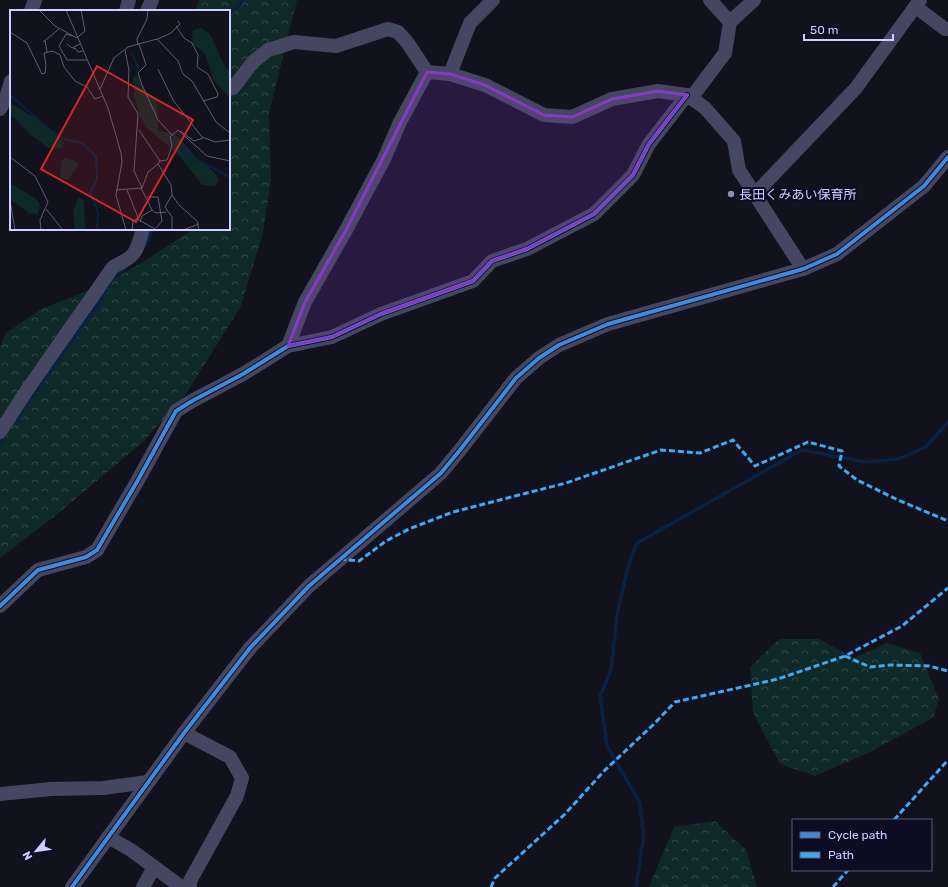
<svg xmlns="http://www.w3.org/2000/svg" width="948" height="887" viewBox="0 0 948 887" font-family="Rubik,'Noto Sans JP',sans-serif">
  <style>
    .forest { fill: url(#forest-crowns) }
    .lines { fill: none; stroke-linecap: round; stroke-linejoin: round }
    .stream { stroke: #092142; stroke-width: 3.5 }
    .minor { stroke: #45465f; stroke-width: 14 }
    .quiet { stroke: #3fa9f5; stroke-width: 3; stroke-dasharray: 6 3; stroke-linecap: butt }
    .cycleway-casing { stroke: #0e0c23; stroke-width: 6 }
    .cycleway { stroke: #408adc; stroke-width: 4 }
    .marked { fill: #843cc5; fill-opacity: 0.2; stroke: #843cc5; stroke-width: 3; stroke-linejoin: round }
    .poi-dot { fill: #8e8cb0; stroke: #0e0c23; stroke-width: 1.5 }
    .labels { text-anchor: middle; stroke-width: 4; stroke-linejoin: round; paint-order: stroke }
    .poi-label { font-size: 13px; fill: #d0ceff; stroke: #0e0c23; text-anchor: start }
    .inset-river { fill: none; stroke: #092142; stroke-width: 2 }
    .inset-road { fill: none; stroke: #5e5d78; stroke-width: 1 }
    .view { fill: #d62828; fill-opacity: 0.15; stroke: #d62828; stroke-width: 2 }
    .inset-edge { fill: none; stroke: #d0ceff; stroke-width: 2 }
  </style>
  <defs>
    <pattern id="forest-crowns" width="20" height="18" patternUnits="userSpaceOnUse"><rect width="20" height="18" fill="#0f2928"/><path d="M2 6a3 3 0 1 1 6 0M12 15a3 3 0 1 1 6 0" fill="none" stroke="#314748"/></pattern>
  </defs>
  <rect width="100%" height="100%" fill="#12111e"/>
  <g class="forest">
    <path d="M199,0H297L269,113L271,180L263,233L241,306L187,393L143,442L60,512L0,558V347L6,333L43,308L104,285L149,258L193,229H229V11H195Z"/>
    <path d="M779,639H819L854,658L887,643L920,653L939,699L933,718L868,753L815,776L780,764L753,713L750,667Z"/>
    <path d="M715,821L746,850L757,887H649L674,827Z"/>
  </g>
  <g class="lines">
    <g class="stream">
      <path d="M229,15L243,0"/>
      <path d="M145,245L153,229"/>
      <path d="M14,422L102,299L113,277L126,268"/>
      <path d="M0,443L5,436"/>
      <path d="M636,887L644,834L639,801L607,746L600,696L611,670L617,615L629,563L637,543L802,450L866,462L898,459L926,447L948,422"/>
    </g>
    <g class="minor">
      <path d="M710,0L730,22"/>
      <path d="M916,7L945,29H948"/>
      <path d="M31,11L35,0"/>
      <path d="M126,11L129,0"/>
      <path d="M147,11L152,0"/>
      <path d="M450,74L485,85L544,115L572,117L612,99L658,91L687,95L705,108L734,141L739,170L803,269"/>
      <path d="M229,89L233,88L253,62L268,50L294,42L336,46L388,29L398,32L407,42L427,72"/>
      <path d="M691,98L725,53L730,22L754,0"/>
      <path d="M0,109L7,95L11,81"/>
      <path d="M755,194L856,88L920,0"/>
      <path d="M288,346L305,302L346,230L384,159L400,122L427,72L450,74L470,23L493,0"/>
      <path d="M0,432L27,390L113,267C136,256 136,253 143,229"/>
      <path d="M0,606L38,570L86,557L97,550L138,480L176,411L192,401L243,374L288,346L332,337L381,314L473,281L492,261L527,249L594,214L633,175L649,144L687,95"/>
      <path d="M184,733L230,757L242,778L237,796L190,881V887"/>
      <path d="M0,794L51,789L103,788L148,782"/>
      <path d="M108,837L131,850L181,887"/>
      <path d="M72,887L184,733L250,648L309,586L441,473L460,450L516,378L539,358L559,345L608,324L803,269L837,254L924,186L948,157"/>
      <path d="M143,887L154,867"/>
    </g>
    <g class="quiet">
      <path d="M340,559L359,561L386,541L409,529L453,512L566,483L661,450L700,453L733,440L755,466L808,442L842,451L839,466L857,480L898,500L948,521"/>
      <path d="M845,656L870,667L891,665L929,666L948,671"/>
      <path d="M894,820L948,760"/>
      <path d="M491,887L495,878L565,814L604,771L654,724L675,702L778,679L845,656L902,626L948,588"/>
      <path d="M833,887L848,870"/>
    </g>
    <defs>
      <g id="cycleway">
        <path d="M0,606L38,570L86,557L97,550L138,480L176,411L192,401L243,374L288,346L332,337L381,314L473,281L492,261L527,249L594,214L633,175L649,144L687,95"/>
        <path d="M72,887L184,733L250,648L309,586L441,473L460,450L516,378L539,358L559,345L608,324L803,269L837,254L924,186L948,157"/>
      </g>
    </defs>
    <use href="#cycleway" class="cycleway-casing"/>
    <use href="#cycleway" class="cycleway"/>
  </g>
  <path class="marked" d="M427,72L450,74L485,85L544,115L572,117L612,99L658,91L687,95L649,144L633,175L594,214L527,249L492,261L473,281L381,314L332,337L288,346L305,302L346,230Z"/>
  <circle class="poi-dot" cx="731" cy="194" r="4"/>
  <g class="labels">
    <g class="poi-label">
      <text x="739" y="199">長田くみあい保育所</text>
    </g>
  </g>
  <g transform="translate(10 10)">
    <rect width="220" height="220" fill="#12111e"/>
    <path d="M191,18L200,24L213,53L220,62V88L204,71L195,43L181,33L183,20ZM127,65L134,79L147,90L148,121L163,123L170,129L190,152L196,155L207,165L209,171L206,176L192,175L168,144L136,117L130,106L124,85L123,68ZM0,93L35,114L54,133L52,138H38L21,125L0,104ZM54,148L66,151L68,155L58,170L50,167L51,151ZM0,173L26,189L30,195L28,204L19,203L0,189ZM68,188L74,190L75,220H65L63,201Z" fill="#0f2928"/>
    <path class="inset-river" d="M122,43L128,57L127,62M0,85L39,119L54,129L72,133L86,146L87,169L80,183L88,202L87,220M159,123L175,144L220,167"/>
    <path class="inset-road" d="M29,0L45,16L67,28M56,0L98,98L111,143L112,152L106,185L116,220M166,16L174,28L182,33L188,45L187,57L198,64L208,84L207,87L193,91M0,22L17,33L32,64L35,63L36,55L34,43L43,41L50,45L54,57L65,71L77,77L85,89L93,86M62,26L56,24L49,36L57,50H77M67,28L75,21L71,0M148,29L161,23L170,14L168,11M35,30L37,42M33,32L49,19M57,34L62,38L70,34M129,34L136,55L128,63L132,75L148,110L162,125M128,35L127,29L137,9L138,0M63,39L65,38L68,42L73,41M115,40L119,60L118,87L128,104L124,161L132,178M148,59L163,90L192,127L205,132L220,130M90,79L104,48L118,37L147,29L168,51L173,64L182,71L206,112L220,123M129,120L150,151L148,154L161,175L162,185L169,195L187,211L189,220M170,121L184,131L193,128M0,147L25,166L38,192L30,210L31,220M150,151L157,150L162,136L160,127L168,120L197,146L220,151M106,180L132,178L138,162L148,154M117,180L129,210L147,220M162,185L155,197L162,207V220M137,187H148L152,211L146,218M0,191L5,220M36,199L53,220M142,200L146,203L156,202M130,212L132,206L142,200L131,178M122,220L123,211L128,208M173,220L189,214"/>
    <path class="view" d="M87,56L183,110L126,212L31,159Z"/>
    <rect width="220" height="220" class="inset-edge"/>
  </g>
  <rect x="792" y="819" width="140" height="52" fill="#0e0c23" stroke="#5c5a7b"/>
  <rect x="800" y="832" width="20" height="6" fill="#408adc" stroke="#5c5a7b"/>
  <text x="828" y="839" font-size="12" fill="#d0ceff">Cycle path</text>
  <rect x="800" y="852" width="20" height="6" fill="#3fa9f5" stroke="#5c5a7b"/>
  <text x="828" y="859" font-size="12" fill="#d0ceff">Path</text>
  <g transform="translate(36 851) rotate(241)" stroke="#0e0c23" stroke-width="3" paint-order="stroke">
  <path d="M0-3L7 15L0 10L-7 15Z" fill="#d0ceff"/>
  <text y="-6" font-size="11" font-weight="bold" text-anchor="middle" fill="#d0ceff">N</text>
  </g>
  <path d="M804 34v6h89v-6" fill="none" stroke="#d0ceff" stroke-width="2"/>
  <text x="810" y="34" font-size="12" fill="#d0ceff" stroke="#0e0c23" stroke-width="3" paint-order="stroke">50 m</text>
</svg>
